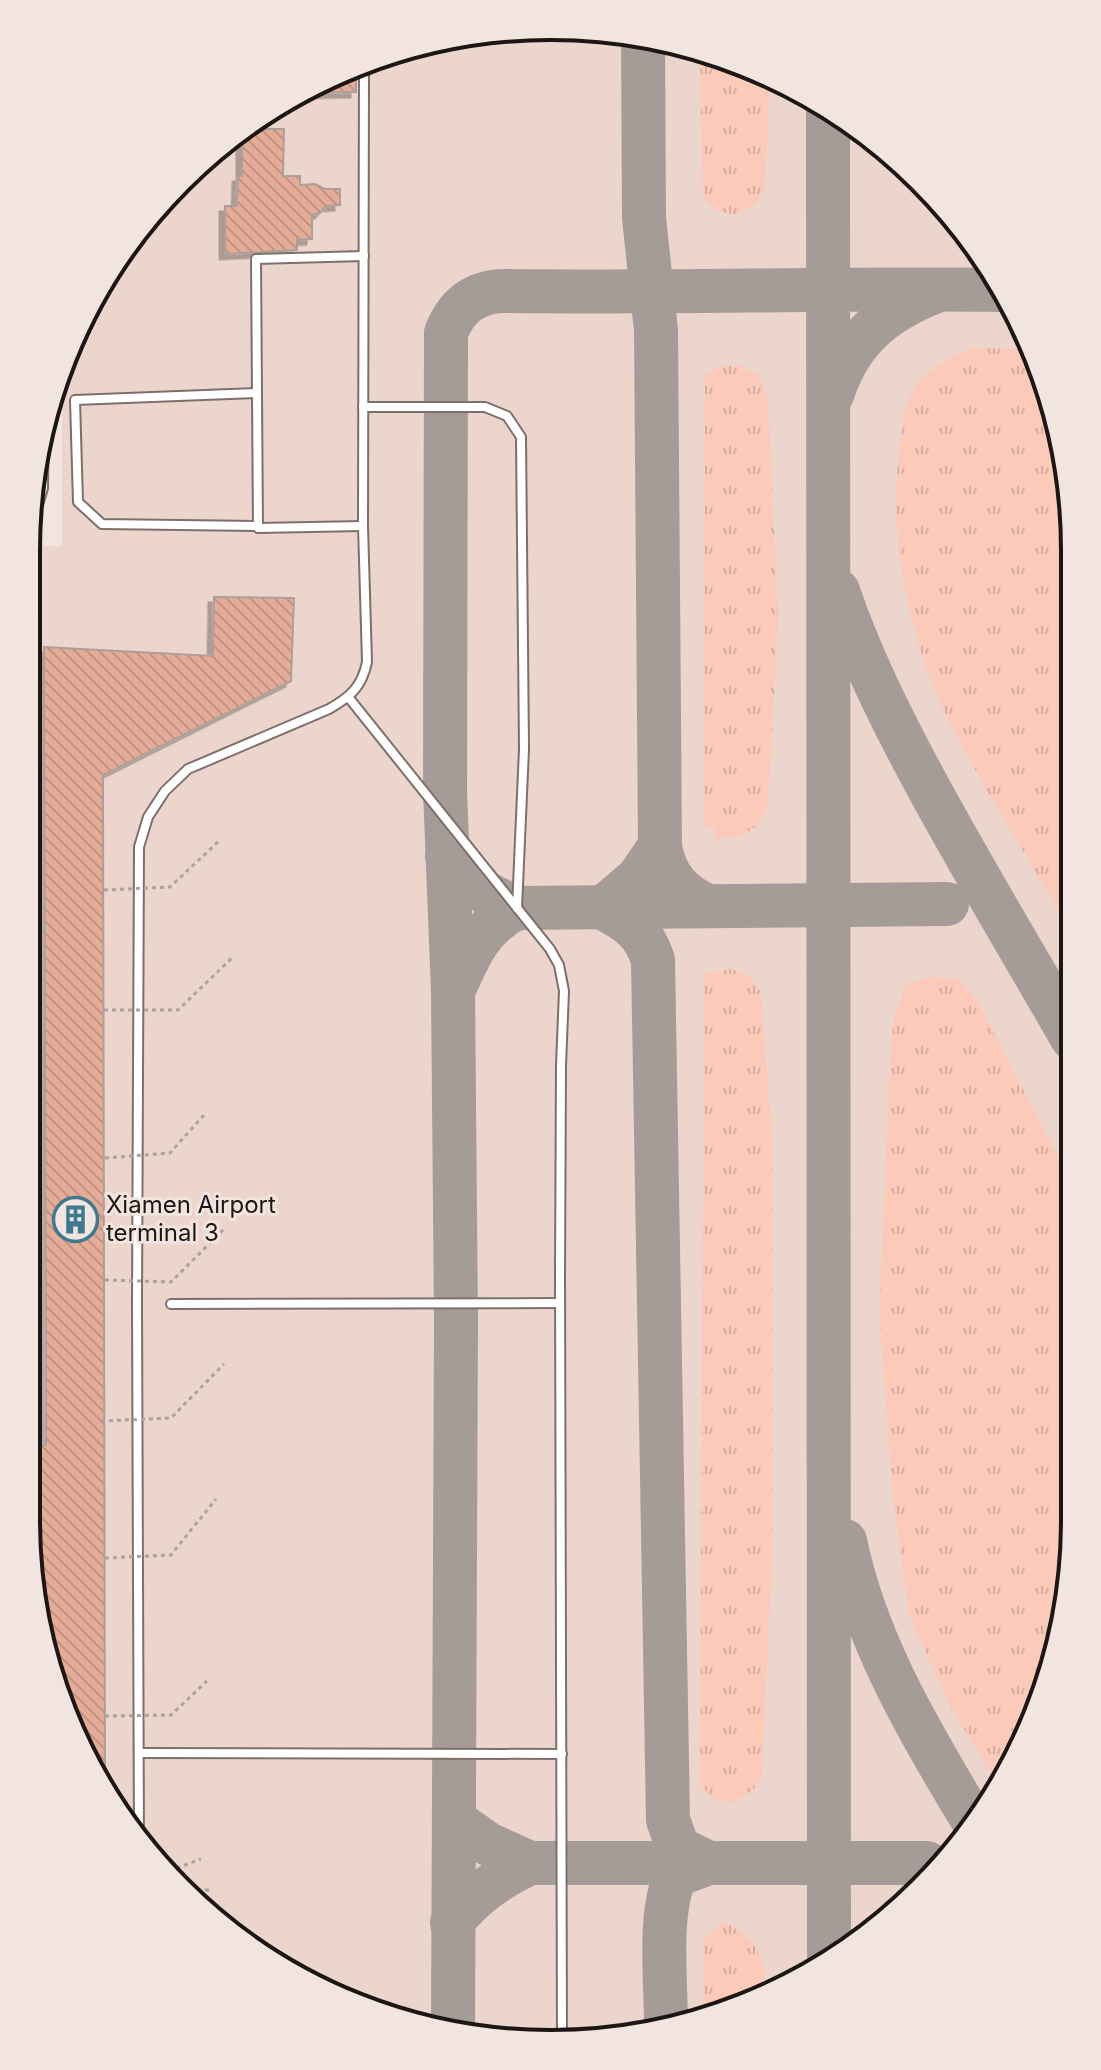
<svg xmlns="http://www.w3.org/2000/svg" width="1101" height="2070" viewBox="0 0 1101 2070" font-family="Inter,sans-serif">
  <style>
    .built { fill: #ecd5cd }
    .grass { fill: url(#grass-tufts) }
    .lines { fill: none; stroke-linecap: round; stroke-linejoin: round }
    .taxiway { stroke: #a69c97; stroke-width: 44 }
    .building { fill: url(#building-back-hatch); stroke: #ad9f9b; stroke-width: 2; filter: url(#shadow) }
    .service-casing { stroke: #7d706b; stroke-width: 12 }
    .minor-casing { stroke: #7d706b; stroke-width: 20 }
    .path { stroke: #ada29d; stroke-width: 3; stroke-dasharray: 4 4; stroke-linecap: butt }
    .service { stroke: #fff; stroke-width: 8 }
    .minor { stroke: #fff; stroke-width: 16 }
    .path-bridge { stroke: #ada29d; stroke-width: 3; stroke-dasharray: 4 4; stroke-linecap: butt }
    .labels { text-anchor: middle; stroke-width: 6; stroke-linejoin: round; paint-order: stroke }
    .poi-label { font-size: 24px; fill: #1c1715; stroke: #f2e4de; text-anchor: start }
    .rim { fill: none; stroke: #1c1715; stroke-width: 4 }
  </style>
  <defs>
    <pattern id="grass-tufts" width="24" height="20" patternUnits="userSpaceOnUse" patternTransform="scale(2)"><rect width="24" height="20" fill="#fbcab8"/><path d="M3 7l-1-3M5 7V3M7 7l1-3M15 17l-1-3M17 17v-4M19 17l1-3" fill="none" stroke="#d7ad9d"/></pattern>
    <pattern id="building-back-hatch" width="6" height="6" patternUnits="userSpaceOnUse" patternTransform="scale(2)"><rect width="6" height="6" fill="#e5ac97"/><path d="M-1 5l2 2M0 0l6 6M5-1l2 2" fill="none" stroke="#c49381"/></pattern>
    <filter id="shadow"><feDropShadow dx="-5.5" dy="5.5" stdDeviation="0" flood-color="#0004"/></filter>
  </defs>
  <rect width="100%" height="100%" fill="#f2e4de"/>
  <path class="built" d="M516,27L619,30L719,54L812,96L897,156L987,259L1047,381L1071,482L1074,1553L1057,1656L1005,1781L897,1914L752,2004L585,2043L415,2026L259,1956L135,1839L54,1689L45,1445L42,546H62V371L96,289L156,205L231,135L318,80L414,44Z"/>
  <g class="grass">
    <path d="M700,49L719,54L770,77L765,187L756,203L734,215L716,210L703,197Z"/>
    <path d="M896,156H897L954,222L925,207L899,166Z"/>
    <path d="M971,348L1031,349L1047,381L1071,482L1072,933C1032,865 989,798 953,729C914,655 889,549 898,465C904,400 906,376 971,348Z"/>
    <path d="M719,366H741L760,376L768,400L778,620L768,803C757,835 745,835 714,839L715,828L704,826L705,376Z"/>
    <path d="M729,969C745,972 754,978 761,994L772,1136V1554L762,1774L753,1790L731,1803L713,1798L700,1785L704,974Z"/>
    <path d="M932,977L959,979L978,1002L1073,1185L1074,1553L1057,1656L1005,1781L1000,1788L950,1706L909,1615L893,1497L879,1314L891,1043L895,1012L907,983Z"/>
    <path d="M724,1922C758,1939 765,1958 767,1994L752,2004L703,2015V1939Z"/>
  </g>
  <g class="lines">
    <g class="taxiway">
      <path d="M643,36L644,218L656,330L660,846C665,876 680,894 708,906"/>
      <path d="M828,107L829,1956"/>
      <path d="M832,395C849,341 883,312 934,292"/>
      <path d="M838,591C861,659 893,722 927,785C973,870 1024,954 1072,1038"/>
      <path d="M660,846L638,878L603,908C629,921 644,932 653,960L668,1820L678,1848L709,1863"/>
      <path d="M447,856C465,884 488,895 517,908C482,925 470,953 455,987"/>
      <path d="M517,908L947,904"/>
      <path d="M845,1541C866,1643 920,1732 973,1821"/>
      <path d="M530,1863H927"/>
      <path d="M452,1923C473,1895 499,1878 530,1863L488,1844L454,1820"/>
      <path d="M666,2024C666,1982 658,1911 676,1875L709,1863"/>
      <path d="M453,2030L456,1320L453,991L445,791L446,333C456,307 473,293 501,291C668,293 835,288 1002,290"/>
    </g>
  </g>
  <g class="building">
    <path d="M356,66V92L297,93L318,80Z"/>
    <path d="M242,129H284L283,176H300V185L315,184L325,189H340V205L326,206L320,213L312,215V239L297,240V250L225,254V206H237L238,176H242Z"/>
    <path d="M214,597L294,598L291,681L103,775L105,1784L54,1689L26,1520V1444L46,1445L44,647L213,656Z"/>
  </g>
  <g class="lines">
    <defs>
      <g id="service">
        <path d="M222,143H236"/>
        <path d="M257,393L75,400L78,502L102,524L258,526"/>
        <path d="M363,407H485L507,416L521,437L524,749L517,908"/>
        <path d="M363,526L258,528L256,259L364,256"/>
        <path d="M31,529L43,488L44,414"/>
        <path d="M349,698L550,949L559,965L564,991L561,1065L560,1275L562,2041"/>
        <path d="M171,1304L560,1303"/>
        <path d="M139,1753L562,1754"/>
        <path d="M139,1844L137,1303L139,847L148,817L165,791L188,769L329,709C350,697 362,687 367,662L363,526L364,63"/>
      </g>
      <path id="minor" d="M27,542L31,530L27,528"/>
    </defs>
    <use href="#service" class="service-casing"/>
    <use href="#minor" class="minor-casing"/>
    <g class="path">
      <path d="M169,1871L201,1859"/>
      <path d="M189,1890H211"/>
    </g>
    <use href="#service" class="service"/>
    <use href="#minor" class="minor"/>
    <g class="path-bridge">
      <path d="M104,890L170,887L220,840"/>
      <path d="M104,1010H178L233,957"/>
      <path d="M105,1158L170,1153L204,1115"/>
      <path d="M105,1280L171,1282L224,1229"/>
      <path d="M101,1421L171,1418L224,1364"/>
      <path d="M105,1558L171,1555L216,1499"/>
      <path d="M105,1716L171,1715L207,1681"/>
    </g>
  </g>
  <defs>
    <symbol id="building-ring" viewBox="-11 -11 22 22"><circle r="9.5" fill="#f2e4de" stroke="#3d7a90" stroke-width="1.5"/><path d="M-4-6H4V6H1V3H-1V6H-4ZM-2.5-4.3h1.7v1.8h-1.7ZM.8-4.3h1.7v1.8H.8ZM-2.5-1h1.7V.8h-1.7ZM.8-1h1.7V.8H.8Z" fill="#3d7a90"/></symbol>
  </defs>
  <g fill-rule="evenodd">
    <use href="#building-ring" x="50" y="1194" width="51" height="51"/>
  </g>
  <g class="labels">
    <g class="poi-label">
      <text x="106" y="1213">Xiamen Airport<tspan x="106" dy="28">terminal 3</tspan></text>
    </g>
  </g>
  <path d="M0 0H1101V2070H0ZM550 40H551A510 510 0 0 1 1061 550V1520A510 510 0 0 1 551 2030H550A510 510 0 0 1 40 1520V550A510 510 0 0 1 550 40Z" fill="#f2e4de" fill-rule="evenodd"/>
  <path class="rim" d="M550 40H551A510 510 0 0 1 1061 550V1520A510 510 0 0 1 551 2030H550A510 510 0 0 1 40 1520V550A510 510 0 0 1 550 40Z"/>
</svg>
